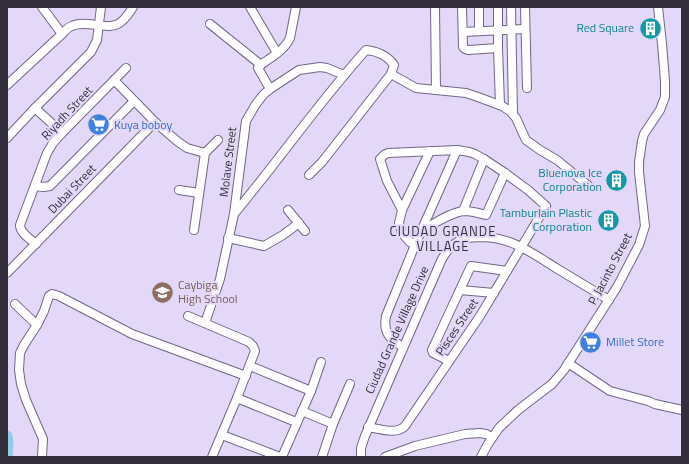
<svg xmlns="http://www.w3.org/2000/svg" width="689" height="464" viewBox="0 0 689 464" font-family="'Titillium Web',sans-serif">
  <style>
    .lines { fill: none; stroke-linecap: round; stroke-linejoin: round }
    .river { stroke: #93cae4; stroke-width: 11 }
    .minor-casing { stroke: #716683; stroke-width: 10 }
    .minor { stroke: #fff; stroke-width: 8 }
    .labels { text-anchor: middle; stroke-width: 4; stroke-linejoin: round; paint-order: stroke }
    .culture-label { font-size: 12px; fill: #0d838f; stroke: #e4d8f9; text-anchor: end }
    .street-label { font-size: 12px; fill: #332e3b; stroke: #e4d8f9 }
    .shop-label { font-size: 12px; fill: #366cbe; stroke: #e4d8f9; text-anchor: start }
    .education-label { font-size: 12px; fill: #785e54; stroke: #e4d8f9; text-anchor: start }
    .neighbourhood-label { font-size: 13px; letter-spacing: 1px; fill: #332e3b; stroke: #e4d8f9 }
  </style>
  <rect width="100%" height="100%" fill="#e4d8f9"/>
  <g class="lines">
    <path class="river" d="M7,436L8,442L7,457"/>
    <defs>
      <g id="minor">
        <path d="M42,7L62,34"/>
        <path d="M250,7L277,53"/>
        <path d="M435,7L436,90"/>
        <path d="M462,7L463,47L465,49L468,50L498,48"/>
        <path d="M479,7V31"/>
        <path d="M498,7V48L500,105"/>
        <path d="M511,7L513,114"/>
        <path d="M525,7L527,88"/>
        <path d="M210,24L261,65"/>
        <path d="M463,32L525,29"/>
        <path d="M391,74L416,88L466,93L478,97L502,106L510,111L516,118L526,140L540,150L557,160L590,187"/>
        <path d="M114,80L155,122L177,141L187,148L205,153"/>
        <path d="M7,85L62,34C65,31 68,27 72,26C86,19 109,32 121,22C126,18 130,12 133,7"/>
        <path d="M270,89L258,68L259,66C270,58 284,51 290,38L296,7"/>
        <path d="M35,108L62,133"/>
        <path d="M7,138L35,108L91,52L97,40L101,7"/>
        <path d="M35,185C40,188 45,187 50,186L134,101"/>
        <path d="M179,190L199,193"/>
        <path d="M288,210L305,231"/>
        <path d="M463,211L484,159"/>
        <path d="M234,214C279,160 319,102 366,50C377,51 388,56 394,65L391,74L322,162L309,175"/>
        <path d="M194,230L205,153L218,140"/>
        <path d="M422,231C433,224 451,212 464,211C472,211 479,213 486,215L505,173"/>
        <path d="M228,238L264,246L283,235L299,223"/>
        <path d="M36,244C30,239 20,233 20,225L47,153L53,143L62,133L126,68"/>
        <path d="M415,245L410,242L402,233L399,223L402,210L430,151"/>
        <path d="M7,273L155,122"/>
        <path d="M460,290L494,293"/>
        <path d="M15,304L37,325"/>
        <path d="M188,316L249,342L253,346L255,351L237,398L212,457"/>
        <path d="M205,323L220,279L234,214L246,121L256,104L264,94L270,89L299,70L320,67L327,68L344,75"/>
        <path d="M403,347C389,339 383,332 386,316L415,245L457,150"/>
        <path d="M449,361L433,353L432,350L471,266L507,271"/>
        <path d="M568,363L610,391L648,401L655,404L682,410"/>
        <path d="M250,366L311,391"/>
        <path d="M237,398L296,422"/>
        <path d="M302,411L333,424"/>
        <path d="M368,427C380,429 397,435 405,426L480,316L546,206L528,190L505,173L484,159L475,154L469,152L457,150L388,153L384,155L380,159L387,181L402,210"/>
        <path d="M222,435L280,457"/>
        <path d="M42,457L43,439L26,400L21,384L19,370L20,353L24,345L37,325L44,311L49,296L52,294L59,296L132,334L246,376"/>
        <path d="M282,457L311,391L321,362"/>
        <path d="M322,457L333,424L350,384"/>
        <path d="M361,457V448L365,436L441,261C445,253 451,245 459,241C466,237 475,237 483,237C513,238 532,253 556,268C574,279 591,289 609,300"/>
        <path d="M385,457L415,446L465,434L480,433L486,434L492,437"/>
        <path d="M481,457L488,444L499,428L518,410L552,384L564,370L617,287L639,245L645,226L639,172V162L642,141L644,134L660,110L665,97V81L662,44L658,7"/>
      </g>
    </defs>
    <use href="#minor" class="minor-casing"/>
    <use href="#minor" class="minor"/>
  </g>
  <defs>
    <symbol id="building-disc" viewBox="-11 -11 22 22"><circle r="9.5" fill="#0f9aa8" stroke="#e4d8f9"/><path d="M-4-6H4V6H1V3H-1V6H-4ZM-2.5-4.3h1.7v1.8h-1.7ZM.8-4.3h1.7v1.8H.8ZM-2.5-1h1.7V.8h-1.7ZM.8-1h1.7V.8H.8Z" fill="#fff"/></symbol>
    <symbol id="supermarket-disc" viewBox="-11 -11 22 22"><circle r="9.5" fill="#3f7fe0" stroke="#e4d8f9"/><path d="M-6-5.5h2.5l.6 2H6L4.5 2H-2.5L-4.4-4H-6ZM-1.5 3.2a1.3 1.3 0 1 0 .1 0ZM3 3.2a1.3 1.3 0 1 0 .1 0Z" fill="#fff"/></symbol>
    <symbol id="school-disc" viewBox="-11 -11 22 22"><circle r="9.5" fill="#8d6e63" stroke="#e4d8f9"/><path d="M0-5L7-2L0 1L-7-2ZM-4 1L0 2.5L4 1V4Q0 6-4 4Z" fill="#fff"/></symbol>
  </defs>
  <g fill-rule="evenodd">
    <use href="#building-disc" x="638" y="16" width="25" height="25"/>
    <use href="#supermarket-disc" x="86" y="112" width="25" height="25"/>
    <use href="#building-disc" x="604" y="168" width="25" height="25"/>
    <use href="#building-disc" x="596" y="208" width="25" height="25"/>
    <use href="#school-disc" x="150" y="280" width="25" height="25"/>
    <use href="#supermarket-disc" x="578" y="330" width="25" height="25"/>
  </g>
  <g class="labels">
    <g class="culture-label">
      <text x="634" y="32">Red Square</text>
      <text x="602" y="177">Bluenova Ice<tspan x="602" dy="14">Corporation</tspan></text>
      <text x="592" y="217">Tamburlain Plastic<tspan x="592" dy="14">Corporation</tspan></text>
    </g>
    <g class="street-label">
      <text transform="translate(67 113) rotate(-47)" y="4">Riyadh Street</text>
      <text transform="translate(228 162) rotate(-83)" y="4">Molave Street</text>
      <text transform="translate(72 189) rotate(-46)" y="4">Dubai Street</text>
      <text transform="translate(610 269) rotate(-62)" y="4">P. Jacinto Street</text>
      <text transform="translate(457 327) rotate(-56)" y="4">Pisces Street</text>
      <text transform="translate(397 330) rotate(-66)" y="4">Ciudad Grande Village Drive</text>
    </g>
    <g class="shop-label">
      <text x="114" y="129">Kuya boboy</text>
      <text x="606" y="346">Millet Store</text>
    </g>
    <g class="education-label">
      <text x="178" y="289">Caybiga<tspan x="178" dy="14">High School</tspan></text>
    </g>
    <g class="neighbourhood-label">
      <text x="443" y="236">CIUDAD GRANDE<tspan x="443" dy="15">VILLAGE</tspan></text>
    </g>
  </g>
  <rect width="689" height="464" fill="none" stroke="#332e3b" stroke-width="16"/>
</svg>
